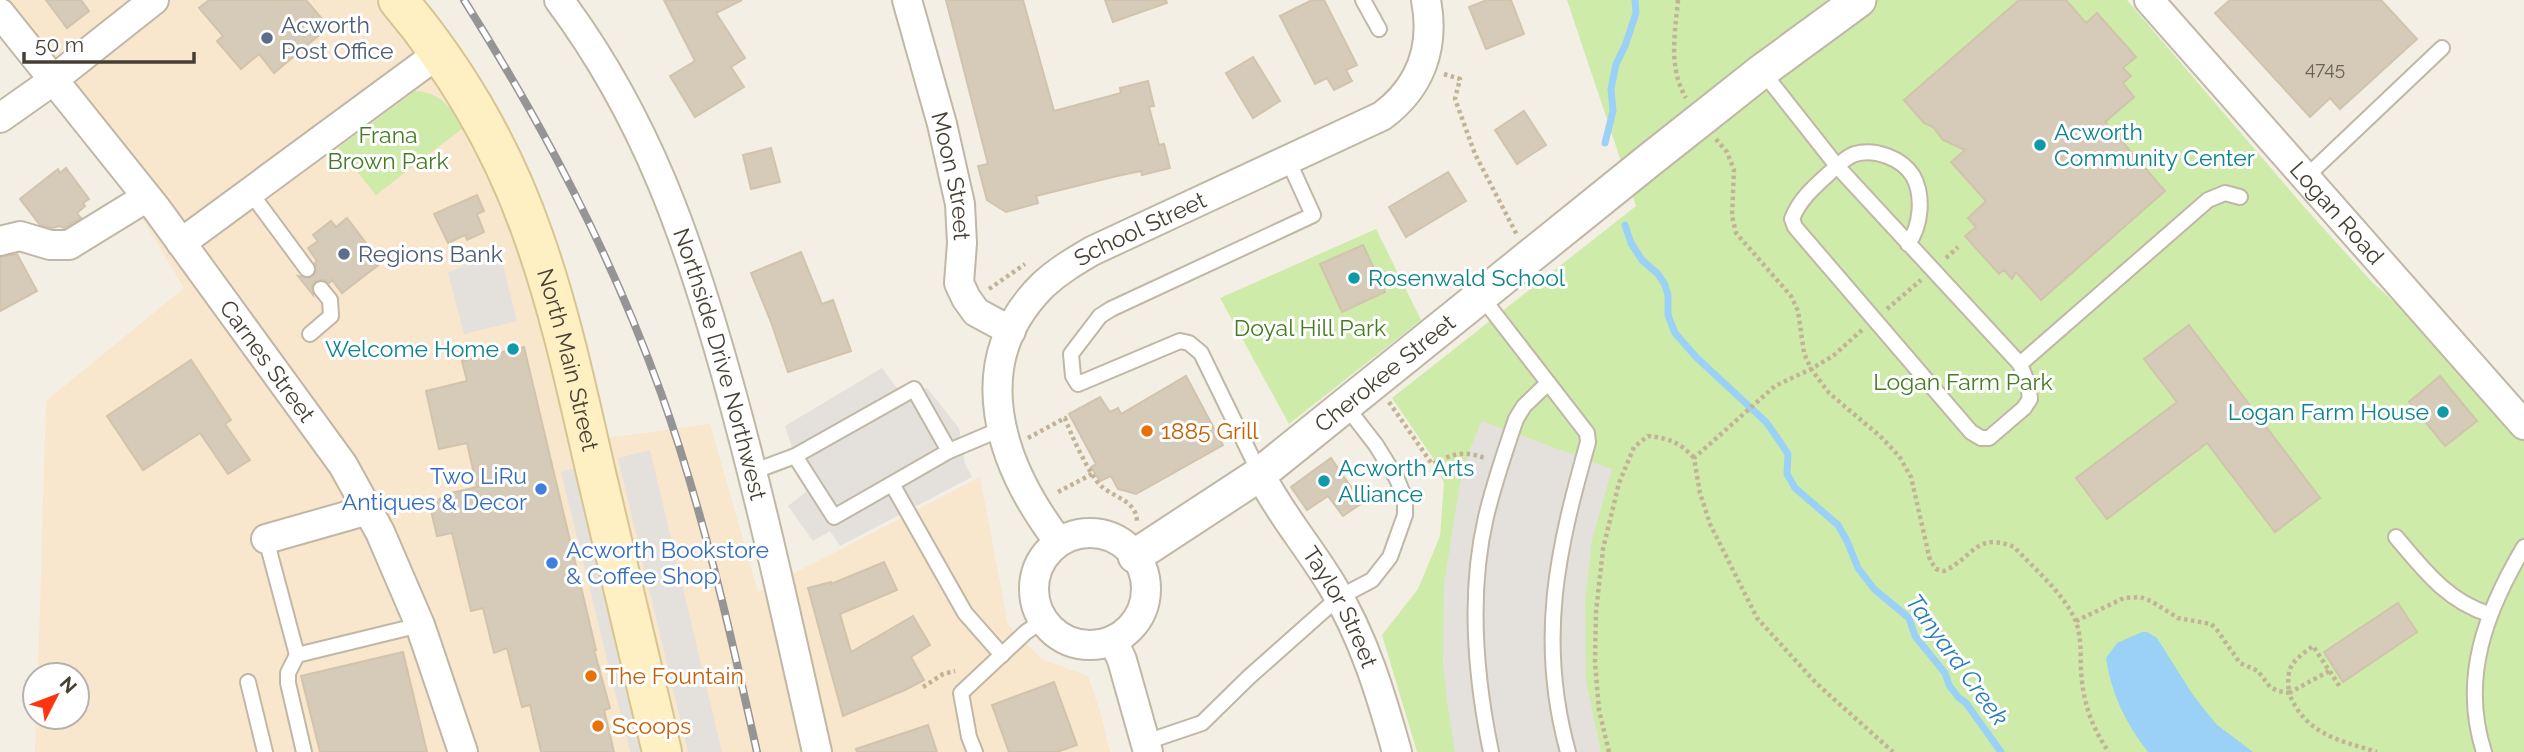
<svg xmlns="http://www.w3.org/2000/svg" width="2524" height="752" viewBox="0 0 2524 752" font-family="Raleway,sans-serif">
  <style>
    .commercial { fill: #f8e6cd }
    .green { fill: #ceebaa }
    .parking { fill: #e4e1dd }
    .water { fill: #9bd1f6 }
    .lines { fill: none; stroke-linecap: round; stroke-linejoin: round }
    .stream { stroke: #9bd1f6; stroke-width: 7 }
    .building { fill: #d6cbb9; stroke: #d1c3ac; stroke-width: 2 }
    .service-casing { stroke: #c0b7a6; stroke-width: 18 }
    .minor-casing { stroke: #c0b7a6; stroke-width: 32 }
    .tertiary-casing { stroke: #c0b7a6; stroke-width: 37 }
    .secondary-casing { stroke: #d7c490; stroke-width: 42 }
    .path { stroke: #c3b396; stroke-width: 4.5; stroke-dasharray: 3.5 3.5; stroke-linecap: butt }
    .service { stroke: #fff; stroke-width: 14 }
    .minor { stroke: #fff; stroke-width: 28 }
    .tertiary { stroke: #fff; stroke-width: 33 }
    .secondary { stroke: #fff0c3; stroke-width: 38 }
    .rail-casing { stroke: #959595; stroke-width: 8 }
    .rail { stroke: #fff; stroke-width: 5; stroke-dasharray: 16; stroke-linecap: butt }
    .service-dot { fill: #5c6f8a; stroke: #fff; stroke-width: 2.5 }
    .culture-dot { fill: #0f9aa8; stroke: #fff; stroke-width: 2.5 }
    .food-dot { fill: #e8710a; stroke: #fff; stroke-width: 2.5 }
    .shop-dot { fill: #3f7fe0; stroke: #fff; stroke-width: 2.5 }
    .labels { text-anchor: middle; stroke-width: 6; stroke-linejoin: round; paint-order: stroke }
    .number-label { font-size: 19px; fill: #6a6255 }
    .service-label { font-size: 23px; fill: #4e5e75; stroke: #fff; text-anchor: start }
    .culture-label { font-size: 23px; fill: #0d838f; stroke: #fff; text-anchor: start }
    .park-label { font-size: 23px; fill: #457c23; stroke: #fff }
    .street-label { font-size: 23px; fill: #463f34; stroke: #fff }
    .food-label { font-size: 23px; fill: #c56008; stroke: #fff; text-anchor: start }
    .shop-label { font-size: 23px; fill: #366cbe; stroke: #fff; text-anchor: end }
    .water-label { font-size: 24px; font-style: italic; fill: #257bba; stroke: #fff }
  </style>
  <rect width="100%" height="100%" fill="#f4efe4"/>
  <path class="commercial" d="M2,0H376L441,79L505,196L544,324L571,443L710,424L758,592L980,477L1008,625L1042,659L1088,676L1100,711L1110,752H35L36,717H77V675H38L46,401L184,288L42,52Z"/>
  <g class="green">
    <path d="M1567,0H2127L2306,209L2372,282L2524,420V752H1417L1382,635L1418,589L1440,536L1444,483L1433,458L1392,398L1636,206Z"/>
    <path d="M415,91C441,92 450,108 463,128L376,195L338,148Z"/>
    <path d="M1376,229L1421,320L1289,424L1220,298Z"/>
  </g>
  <g class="parking">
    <path d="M499,249L517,321L464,334L448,273Z"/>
    <path d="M882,368L905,399L927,388L959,428L965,464L972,477L840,546L830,531L813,541L788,506L806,492L785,426Z"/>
    <path d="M1482,421L1612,469L1592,540L1585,600L1586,680L1601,752H1455L1447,701L1443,664L1444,584L1460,483L1470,449Z"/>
    <path d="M650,450L722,752H688L618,458Z"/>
    <path d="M579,467L650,752H630L561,472Z"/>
  </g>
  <path class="water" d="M2142,632H2147L2157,638L2193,695L2216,724L2253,752H2148C2126,724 2111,693 2106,658L2117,643Z"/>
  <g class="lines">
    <g class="stream">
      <path d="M1605,143L1613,111L1611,89L1616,64L1625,46L1636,13L1635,0"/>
      <path d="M1625,225L1631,243L1642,260L1658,274L1665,285L1668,295V315L1675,333L1696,357L1766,422L1776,436L1788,454L1787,474L1795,488L1838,525L1847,541L1858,568L1874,589L1909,618L1915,636L1945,673L1949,685L1958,697L1966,703L2001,752"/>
    </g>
  </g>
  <g class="building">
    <path d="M46,0H81L89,11L67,28Z"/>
    <path d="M209,0H306L329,27L274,73L259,54L241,69L217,41L223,36L199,8Z"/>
    <path d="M664,0H742L716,13L745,58L731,67L744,87L695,117L670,76L695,61Z"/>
    <path d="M946,0H1023L1054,111L1121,93L1120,88L1148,81L1154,106L1149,107L1159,145L1164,144L1170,168L1142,175L1141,171L1117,176L1036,196L1038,203L1006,212L987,200L978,166L988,164Z"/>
    <path d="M1105,0H1166L1167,3L1113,22Z"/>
    <path d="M1312,0H1324L1357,65L1346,70L1352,81L1334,90L1327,78L1315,84L1280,16Z"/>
    <path d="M1487,0H1511L1524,34L1486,49L1469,7Z"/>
    <path d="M2019,0H2066L2086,23L2097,13L2136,57L2123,68L2131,76L2123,83L2134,97L2105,122L2165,191L2041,300L2016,272L2012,279L2004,270L1999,274L1965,236L1976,227L1968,218L1986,201L1951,162L1965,150L1943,140L1933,127L1924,123L1904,100Z"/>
    <path d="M2230,0H2381L2417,39L2340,109L2330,98L2310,117L2215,13Z"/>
    <path d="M1253,57L1280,101L1253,118L1226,73Z"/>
    <path d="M1524,111L1546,145L1517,164L1495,130Z"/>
    <path d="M771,148L780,182L751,189L743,155Z"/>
    <path d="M66,168L89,199L83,203L85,206L77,213L81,218L64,228L60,226L52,228L40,225L20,199L58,169L60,173Z"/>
    <path d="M1448,172L1466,201L1406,237L1389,207Z"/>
    <path d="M477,195L484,211L477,214L484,232L467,240L465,235L448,243L434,214Z"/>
    <path d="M347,218L381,263L342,293L332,280L329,283L324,280L315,281L312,286L313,295L298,276L309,278L316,272L315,263L317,261L308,248L318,241L313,235L331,221L336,227Z"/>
    <path d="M1363,245L1385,292L1342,312L1320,264Z"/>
    <path d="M801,252L822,304L833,300L851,351L788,372L771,322L751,273Z"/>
    <path d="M17,254L37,291L0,311V257Z"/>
    <path d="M2189,325L2320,498L2275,532L2207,443L2107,519L2076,478L2177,402L2144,359Z"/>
    <path d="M524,347L596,650H594L610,708L604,710L614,752H541L530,705L522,707L507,648L494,653L483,608L471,611L452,533L437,536L429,502L444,498L443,495L477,487L467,443L439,449L426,391L467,381L462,361Z"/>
    <path d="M191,360L231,420L225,424L250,460L228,474L200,433L143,470L107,416Z"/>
    <path d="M1186,376L1223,445L1136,494L1118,489L1111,476L1100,481L1091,467L1096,464L1069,414L1100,397L1110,412L1118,408L1121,414Z"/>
    <path d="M2440,376L2477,421L2445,446L2409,402Z"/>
    <path d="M1331,458L1362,503L1343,516L1328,496L1307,510L1291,487Z"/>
    <path d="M884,562L897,590L840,614L851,652L913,616L930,645L911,657L924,680L905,690L843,716L808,588L831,582V584Z"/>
    <path d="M2398,603L2417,632L2343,682L2324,652Z"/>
    <path d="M403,652L427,752H320L301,676Z"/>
    <path d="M1054,682L1077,745L1057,752H1009L992,705Z"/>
    <path d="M928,725L937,752H857L856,749Z"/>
  </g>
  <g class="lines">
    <defs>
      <g id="service">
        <path d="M1363,0L1379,29"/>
        <path d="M1762,71L1837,166C1820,182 1800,197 1792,219L1795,227L1971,432L1981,438H1989L2024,408L2030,399L2028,384L2020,364L2208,200L2225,193L2240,197"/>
        <path d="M2306,177L2442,48"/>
        <path d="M250,192L307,269"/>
        <path d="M1908,244C1921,226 1924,196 1913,176C1902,158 1874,148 1855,154C1848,156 1842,162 1837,166L2020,364"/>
        <path d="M1481,296L1587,433L1588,442C1557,551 1537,640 1568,752"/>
        <path d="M310,334L331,316L330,300L321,289"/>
        <path d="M949,451L1001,429"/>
        <path d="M752,472L795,456L914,389L949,451L834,517L795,456"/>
        <path d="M1260,474L1201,353L1189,343L1180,341L1078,384L1073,376L1071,354L1100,316L1111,309L1313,215L1288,160"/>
        <path d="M892,484L965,613L1002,655"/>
        <path d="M2396,537C2423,569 2447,601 2489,614"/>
        <path d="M266,539L297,655L420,625"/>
        <path d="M297,655L288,673V683L304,752"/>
        <path d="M248,682L265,752"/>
        <path d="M1146,742L1202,723L1249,677L1338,598L1372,580L1390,557L1405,515V499L1397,479L1376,445L1345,405"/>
        <path d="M975,752L969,737L961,693L1026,632L1045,619"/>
        <path d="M1491,752C1475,675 1468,594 1486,517C1494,483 1505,451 1516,419L1524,406L1548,383"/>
        <path d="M2484,752C2460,678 2486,611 2524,547"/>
      </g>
      <g id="minor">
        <path id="s1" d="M559,0C647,118 689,241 728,381C762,503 789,628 817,752"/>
        <path id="s2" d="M907,0L942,124L960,204L962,243L959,283L966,298L976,312L1011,331"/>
        <path id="s3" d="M2149,0L2524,425"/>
        <path id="s4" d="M0,13L156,208L343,465L380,532L420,625L463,752"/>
        <path d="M0,118L44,87L154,0"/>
        <path d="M0,241L20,236L50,245H69L147,197"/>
        <path d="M181,243L439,53"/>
        <path id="s5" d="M1260,474C1280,514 1310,548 1333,587C1364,638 1381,695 1397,752"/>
        <circle cx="1090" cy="589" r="56"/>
        <path d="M266,539L368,510"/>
        <path id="s6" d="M1059,542C1000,465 964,363 1043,285C1058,271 1075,261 1092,251L1382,116C1421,87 1435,47 1426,0"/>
        <path d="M1113,640L1122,660L1148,752"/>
      </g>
      <g id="tertiary">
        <path id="s7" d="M1135,556L1260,474L1647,162L1762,71L1859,0"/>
      </g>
      <g id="secondary">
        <path id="s8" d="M398,0C457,70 504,151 534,238C561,314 578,395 596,473C618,566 640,659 662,752"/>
      </g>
    </defs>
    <use href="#service" class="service-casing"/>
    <use href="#minor" class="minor-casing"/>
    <use href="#tertiary" class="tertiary-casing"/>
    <use href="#secondary" class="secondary-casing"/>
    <g class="path">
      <path d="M1678,0C1675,34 1668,67 1686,98"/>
      <path d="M1444,74L1460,79L1455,99L1475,154L1517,235"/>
      <path d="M1716,139L1727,152L1734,170L1732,216L1736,233L1791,296L1798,311L1804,353L1811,369L1829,393L1880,436L1899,456L1911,477L1930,560L1936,569L1944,571C1973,558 1976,531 2014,547C2034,568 2066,596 2076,622C2082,638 2080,655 2081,671C2083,701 2091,727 2109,752"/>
      <path d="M1946,258L1958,247"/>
      <path d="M989,289L1025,264"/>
      <path d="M1887,309L1921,280"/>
      <path d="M1862,330L1833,356L1811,369L1775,386L1694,458L1700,493L1710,524L1757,618L1816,683L1893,752"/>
      <path d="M1389,402L1432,464C1454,454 1461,450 1485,458"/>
      <path d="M1028,438L1065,418C1070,433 1090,476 1101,486C1115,498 1137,501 1137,522"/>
      <path d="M1058,492L1092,474"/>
      <path d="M2076,621L2124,598L2140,597L2151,601L2178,618L2211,624L2217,630L2240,663L2258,671L2270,687L2278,691L2289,693C2305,734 2338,740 2377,752"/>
      <path d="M2329,671L2289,693C2286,665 2292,662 2313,646L2340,687"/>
      <path d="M923,687L943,674L955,671"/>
      <path d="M1609,752L1599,710L1595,662L1596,612L1603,549L1619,483L1634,447L1648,436C1669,438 1681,443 1694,458"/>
    </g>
    <use href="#service" class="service"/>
    <use href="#minor" class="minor"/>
    <use href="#tertiary" class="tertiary"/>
    <use href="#secondary" class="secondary"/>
    <defs>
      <path id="rail" d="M464,0C544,127 610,252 661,393C703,510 730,631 757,752"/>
    </defs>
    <use href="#rail" class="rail-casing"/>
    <use href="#rail" class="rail"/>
  </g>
  <g class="service-dot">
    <circle cx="267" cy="38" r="7"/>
    <circle cx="344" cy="254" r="7"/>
  </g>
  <g class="culture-dot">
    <circle cx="2040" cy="145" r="7"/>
    <circle cx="1354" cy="278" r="7"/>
    <circle cx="513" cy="349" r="7"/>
    <circle cx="2443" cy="412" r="7"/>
    <circle cx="1324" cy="481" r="7"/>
  </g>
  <g class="food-dot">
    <circle cx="1147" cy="431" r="7"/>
    <circle cx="591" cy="676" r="7"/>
    <circle cx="598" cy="726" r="7"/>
  </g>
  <g class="shop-dot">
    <circle cx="541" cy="489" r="7"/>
    <circle cx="552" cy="563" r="7"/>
  </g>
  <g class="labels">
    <g class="number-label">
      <text x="2325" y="75">4745</text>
    </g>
    <g class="service-label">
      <text x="281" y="33">Acworth<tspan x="281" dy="26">Post Office</tspan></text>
      <text x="358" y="262">Regions Bank</text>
    </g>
    <g class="culture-label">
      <text x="2054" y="140">Acworth<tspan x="2054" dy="26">Community Center</tspan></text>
      <text x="1368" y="286">Rosenwald School</text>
      <text x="499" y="357" text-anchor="end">Welcome Home</text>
      <text x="2429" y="420" text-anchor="end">Logan Farm House</text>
      <text x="1338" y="476">Acworth Arts<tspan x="1338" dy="26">Alliance</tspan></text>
    </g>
    <g class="park-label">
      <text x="388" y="143">Frana<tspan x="388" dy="26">Brown Park</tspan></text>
      <text x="1310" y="336">Doyal Hill Park</text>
      <text x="1963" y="390">Logan Farm Park</text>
    </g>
    <g class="street-label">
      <text dy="8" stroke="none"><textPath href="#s2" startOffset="182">Moon Street</textPath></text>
      <text dy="8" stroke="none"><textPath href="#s3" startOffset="284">Logan Road</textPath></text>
      <text dy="8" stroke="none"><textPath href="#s6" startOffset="397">School Street</textPath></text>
      <text dy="8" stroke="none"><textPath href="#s8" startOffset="402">North Main Street</textPath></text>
      <text dy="8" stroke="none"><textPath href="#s4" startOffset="439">Carnes Street</textPath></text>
      <text dy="8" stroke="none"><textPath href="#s1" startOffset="401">Northside Drive Northwest</textPath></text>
      <text dy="8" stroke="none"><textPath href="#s7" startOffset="310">Cherokee Street</textPath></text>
      <text dy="8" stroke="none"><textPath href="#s5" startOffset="156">Taylor Street</textPath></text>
    </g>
    <g class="food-label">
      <text x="1161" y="439">1885 Grill</text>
      <text x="605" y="684">The Fountain</text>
      <text x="612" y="734">Scoops</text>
    </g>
    <g class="shop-label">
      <text x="527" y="484">Two LiRu<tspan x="527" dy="26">Antiques &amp; Decor</tspan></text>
      <text x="566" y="558" text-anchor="start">Acworth Bookstore<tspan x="566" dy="26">&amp; Coffee Shop</tspan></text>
    </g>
    <g class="water-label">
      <text transform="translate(1957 660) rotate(54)" y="8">Tanyard Creek</text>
    </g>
  </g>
  <g transform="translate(56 696) rotate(48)"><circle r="33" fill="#ffffff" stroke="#b5b2ae" stroke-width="2"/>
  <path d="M0-5L12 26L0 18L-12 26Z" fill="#ff3410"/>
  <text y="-10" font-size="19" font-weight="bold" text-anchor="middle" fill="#463f34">N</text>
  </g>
  <path d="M24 52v10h170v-10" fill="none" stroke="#463f34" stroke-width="3.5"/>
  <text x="35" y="52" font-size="21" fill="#463f34" stroke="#ffffff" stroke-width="5" paint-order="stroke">50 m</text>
</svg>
